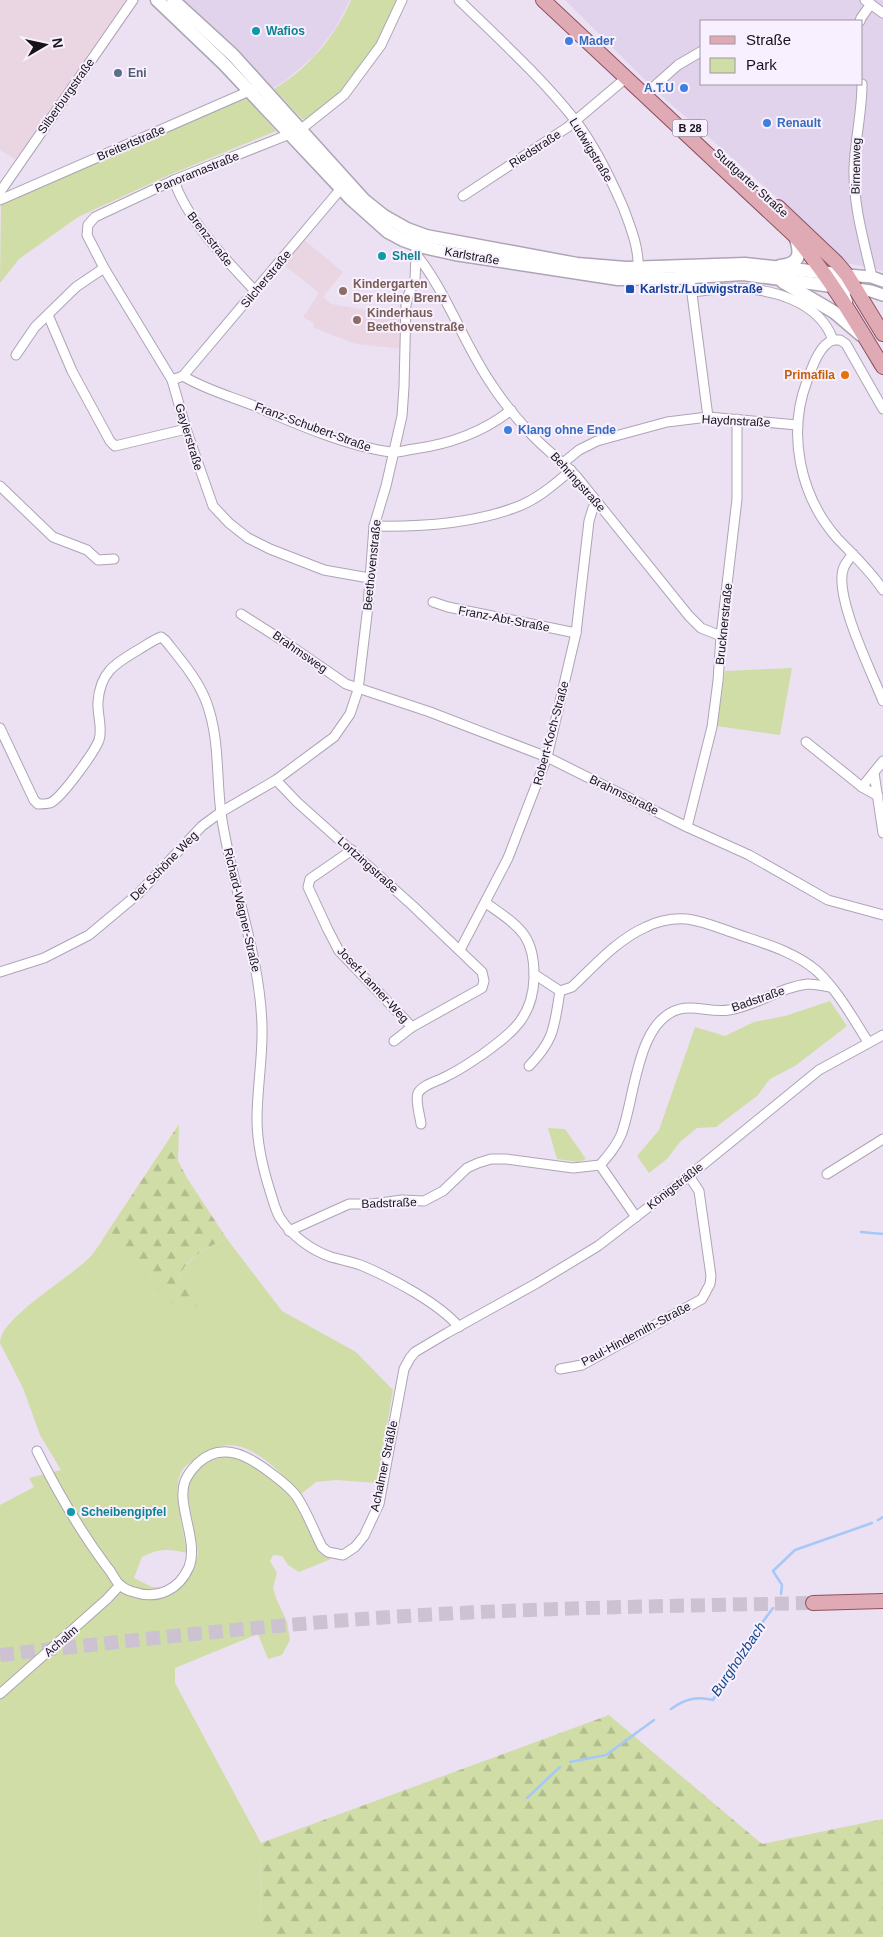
<svg xmlns="http://www.w3.org/2000/svg" width="883" height="1937" viewBox="0 0 883 1937" font-family="Helvetica,sans-serif">
  <style>
    .built { fill: #e1d3ec; fill-rule: evenodd }
    .education { fill: #ead5e3 }
    .green { fill: #d0dda6 }
    .forest { fill: url(#forest-firs) }
    .lines { fill: none; stroke-linecap: round; stroke-linejoin: round }
    .stream { stroke: #a6c8f7; stroke-width: 2.5 }
    .primary-tunnel { stroke: #ccc2d2; stroke-width: 14; stroke-dasharray: 14 7; stroke-linecap: butt }
    .minor-casing { stroke: #ada4b5; stroke-width: 11 }
    .tertiary-casing { stroke: #ada4b5; stroke-width: 14 }
    .secondary-casing { stroke: #ada4b5; stroke-width: 15 }
    .primary-casing { stroke: #8c515f; stroke-width: 16 }
    .minor { stroke: #fff; stroke-width: 9 }
    .tertiary { stroke: #fff; stroke-width: 11 }
    .secondary { stroke: #fff; stroke-width: 12 }
    .primary { stroke: #e0aab5; stroke-width: 14 }
    .culture-dot { fill: #0f9aa8; stroke: #f8f0fe; stroke-width: 2 }
    .shop-dot { fill: #3f7fe0; stroke: #f8f0fe; stroke-width: 2 }
    .service-dot { fill: #5c6f8a; stroke: #f8f0fe; stroke-width: 2 }
    .transit-dot { fill: #1a4fb4; stroke: #f8f0fe; stroke-width: 2 }
    .education-dot { fill: #8d6e63; stroke: #f8f0fe; stroke-width: 2 }
    .food-dot { fill: #e8710a; stroke: #f8f0fe; stroke-width: 2 }
    .labels { text-anchor: middle; stroke-width: 4; stroke-linejoin: round; paint-order: stroke }
    .shield { fill: #f8f0fe; stroke: #5a555e; stroke-width: 1 }
    .shield-label { font-size: 11px; font-weight: bold; fill: #161319 }
    .culture-label { font-size: 12px; font-weight: bold; fill: #0d838f; stroke: #f8f0fe; text-anchor: start }
    .shop-label { font-size: 12px; font-weight: bold; fill: #366cbe; stroke: #f8f0fe; text-anchor: start }
    .service-label { font-size: 12px; font-weight: bold; fill: #4e5e75; stroke: #f8f0fe; text-anchor: start }
    .street-label { font-size: 12px; fill: #161319; stroke: #f8f0fe }
    .education-label { font-size: 12px; font-weight: bold; fill: #785e54; stroke: #f8f0fe; text-anchor: start }
    .transit-label { font-size: 12px; font-weight: bold; fill: #164399; stroke: #f8f0fe; text-anchor: start }
    .food-label { font-size: 12px; font-weight: bold; fill: #c56008; stroke: #f8f0fe; text-anchor: end }
    .water-label { font-size: 14px; font-style: italic; fill: #11478b; stroke: #f8f0fe }
  </style>
  <defs>
    <pattern id="forest-firs" width="22" height="20" patternUnits="userSpaceOnUse" patternTransform="scale(1.25)"><rect width="22" height="20" fill="#d0dda6"/><path d="M5 1l3.5 6h-7zM16 11l3.5 6h-7z" fill="#b2bd8e"/></pattern>
  </defs>
  <rect width="100%" height="100%" fill="#ece1f3"/>
  <g class="built">
    <path d="M181,0H350L335,29L314,56L285,81L273,88Z"/>
    <path d="M565,0H883V271L847,263L780,200L655,90ZM702,21H862V84H702Z"/>
  </g>
  <g class="education">
    <path d="M0,0H126L17,160L0,150Z"/>
    <path d="M303,239L343,272L323,297L331,304L405,317L404,349L356,344L317,329L313,327L314,323L303,317L319,293L283,264Z"/>
  </g>
  <g class="green">
    <path d="M351,0H400L380,43L341,93L309,121L302,119L274,89C308,69 336,36 351,0Z"/>
    <path d="M247,98L276,131L169,175L78,217L19,259L0,283L1,203Z"/>
    <path d="M792,668L780,735L717,726L725,671Z"/>
    <path d="M830,1001L847,1026L795,1066L770,1079L757,1096L716,1127L697,1128L680,1142L667,1159L649,1173L637,1156L659,1130L695,1027L725,1036L754,1022L785,1016Z"/>
    <path d="M548,1128L565,1129L586,1159L578,1162L557,1159Z"/>
    <path d="M108,1231L131,1265L190,1292L178,1278C190,1256 205,1248 227,1239L282,1311L356,1352L393,1390L377,1483L336,1480L316,1482L301,1494C282,1475 258,1446 229,1445C220,1445 209,1451 201,1456C192,1461 182,1466 179,1477C174,1498 184,1532 187,1553C167,1549 161,1548 142,1557L134,1578L152,1587L166,1588L168,1595L178,1590L187,1580L198,1554L186,1484L201,1465L227,1455L256,1465L293,1497L320,1553L331,1559L299,1572L288,1565L282,1556L273,1555L270,1561L277,1573L273,1588L276,1598L287,1622L290,1640L282,1655L268,1659L258,1634L175,1668V1683L261,1843L260,1937H0V1505L34,1487L29,1478L61,1470L40,1435L23,1388L0,1343C0,1317 72,1277 91,1256C97,1249 103,1239 108,1231Z"/>
  </g>
  <g class="forest">
    <path d="M179,1124L178,1161L187,1178L227,1239C205,1248 189,1256 178,1278L190,1292L197,1305L192,1312L184,1314L131,1265L108,1231Z"/>
    <path d="M609,1715L762,1844L883,1819V1937H260L261,1843Z"/>
  </g>
  <g class="lines">
    <g class="stream">
      <path d="M861,1232L883,1234"/>
      <path d="M878,1520L883,1517"/>
      <path d="M781,1594L782,1585L773,1571L795,1550L872,1523"/>
      <path d="M671,1709C685,1699 696,1696 713,1700L744,1647L773,1608"/>
      <path d="M570,1762L606,1755L654,1720"/>
      <path d="M527,1798L560,1767"/>
    </g>
    <path class="primary-tunnel" d="M0,1655C125,1641 250,1627 375,1618C520,1608 667,1606 813,1603"/>
    <defs>
      <g id="minor">
        <path d="M459,0C499,39 541,77 575,120C595,146 610,177 623,207C631,228 640,250 638,273"/>
        <path d="M865,0L883,13"/>
        <path d="M860,21L861,18L871,4"/>
        <path d="M862,84C862,112 855,140 854,168C853,205 864,241 872,277"/>
        <path d="M650,90L678,65L702,51"/>
        <path d="M174,180C186,219 228,262 256,292"/>
        <path d="M0,192L133,0"/>
        <path d="M463,196L568,127L626,78"/>
        <path d="M0,200L254,89"/>
        <path d="M415,253C447,292 463,343 492,385C503,402 518,420 532,435C546,450 563,462 577,477L689,616L701,628L721,636"/>
        <path d="M689,271L708,417"/>
        <path d="M692,292C705,291 718,288 731,288C769,288 819,300 833,340"/>
        <path d="M48,315L72,371L110,441L115,446L186,429"/>
        <path d="M833,340C819,345 812,368 807,381C787,434 800,496 837,538C853,555 870,570 883,590"/>
        <path d="M833,340H840L846,344L883,409"/>
        <path d="M16,355L35,327L76,287L104,268"/>
        <path d="M183,376L344,185"/>
        <path d="M172,380L183,376C206,390 233,397 257,407C296,424 350,447 391,452C398,453 406,450 414,449C450,444 482,433 511,410"/>
        <path d="M563,463L579,450L597,441L667,422L708,417L797,425"/>
        <path d="M0,486L53,537L87,550L98,560L114,559"/>
        <path d="M374,526C420,527 470,524 514,508C535,501 554,485 571,470"/>
        <path d="M853,554C850,558 846,562 844,567C832,593 872,673 883,701"/>
        <path d="M369,578L324,570L270,549L248,538L229,523L213,506L186,429L172,380L104,268L87,235L88,225L95,217L174,180L300,130L344,95L381,45L402,0"/>
        <path d="M433,602L448,607L576,633"/>
        <path d="M241,614L285,642L346,684L430,712L547,757L687,827L749,855L828,900L883,915"/>
        <path d="M0,728L34,800L38,804C41,804 46,804 50,803C61,799 95,751 99,740C103,728 97,714 98,702C100,673 114,664 138,650C145,646 153,640 161,637L165,640C180,659 197,678 206,701C220,738 216,775 221,813C231,885 260,953 262,1026C263,1057 257,1088 257,1119C257,1143 263,1169 270,1191C273,1200 275,1210 280,1218C292,1236 311,1250 331,1257C342,1260 353,1262 363,1266C391,1278 439,1303 459,1327"/>
        <path d="M806,742L862,787L878,796"/>
        <path d="M874,773L883,833"/>
        <path d="M276,780L297,802L413,906L482,972L484,981L482,988L412,1027L394,1041"/>
        <path d="M862,787L883,761"/>
        <path d="M687,827L712,727L718,681L721,636L737,499V419"/>
        <path d="M352,850L310,879L308,887L328,930L339,951L412,1027"/>
        <path d="M460,950L508,858L547,757L576,633L589,521L593,508L598,503"/>
        <path d="M0,972L44,958L89,935L138,894L202,826L221,812L276,780L334,737L350,714L358,690L368,606L374,526L386,486L402,416L404,387L406,305L408,296L415,280L416,255"/>
        <path d="M534,974L560,991L572,987C594,966 618,939 646,927C658,921 673,918 687,919C703,921 719,928 734,933C762,943 794,951 817,971C838,991 853,1018 868,1042"/>
        <path d="M529,1066C555,1039 554,1027 560,991"/>
        <path d="M421,1124C420,1115 415,1101 418,1093C423,1084 439,1081 447,1076C460,1070 471,1062 483,1054C512,1033 533,1017 534,978C535,934 518,926 486,903"/>
        <path d="M600,1165L636,1217"/>
        <path d="M827,1174L883,1139"/>
        <path d="M289,1231L349,1204H373L402,1200L424,1201L443,1191L467,1168L478,1163L491,1159H506L573,1168L600,1165C608,1156 616,1147 621,1135C635,1100 636,1020 680,1009C695,1005 712,1013 729,1010C756,1006 780,987 808,984C815,984 823,986 830,987"/>
        <path d="M560,1369L582,1365L702,1299L710,1284L711,1276L699,1191L689,1176"/>
        <path d="M37,1451C57,1491 80,1531 107,1567C112,1572 115,1581 120,1585C123,1588 130,1591 134,1592C157,1600 179,1590 189,1567C199,1541 176,1505 185,1481C188,1474 193,1468 198,1463C223,1440 250,1457 272,1474C280,1480 291,1488 297,1497C307,1512 314,1531 322,1547L328,1552L343,1555L355,1547L364,1536L379,1504L404,1369L410,1358L415,1352L447,1333L537,1283L598,1246L689,1176L819,1070L883,1035"/>
        <path d="M0,1694L107,1599L120,1585"/>
      </g>
      <g id="tertiary">
        <path d="M847,275L872,277L883,281"/>
        <path d="M849,288L871,291L883,295"/>
      </g>
      <g id="secondary">
        <path d="M157,0L224,64L351,199L388,232L403,240L423,247L455,254L618,279L675,278L743,274L832,286L834,280"/>
        <path d="M173,0L233,55L364,200L384,216L407,229L426,236L577,264L626,268L745,264L847,275L841,287L846,302"/>
        <path d="M780,266C801,264 801,253 795,236"/>
        <path d="M783,282L834,312L861,335"/>
      </g>
      <g id="primary">
        <path d="M543,0L795,236C829,276 856,322 883,367"/>
        <path d="M778,207L837,263L847,275L883,334"/>
        <path d="M813,1603L883,1601"/>
      </g>
    </defs>
    <use href="#minor" class="minor-casing"/>
    <use href="#tertiary" class="tertiary-casing"/>
    <use href="#secondary" class="secondary-casing"/>
    <use href="#primary" class="primary-casing"/>
    <use href="#minor" class="minor"/>
    <use href="#tertiary" class="tertiary"/>
    <use href="#secondary" class="secondary"/>
    <use href="#primary" class="primary"/>
  </g>
  <g class="culture-dot">
    <circle cx="256" cy="31" r="5"/>
    <circle cx="382" cy="256" r="5"/>
    <circle cx="71" cy="1512" r="5"/>
  </g>
  <g class="shop-dot">
    <circle cx="569" cy="41" r="5"/>
    <circle cx="684" cy="88" r="5"/>
    <circle cx="767" cy="123" r="5"/>
    <circle cx="508" cy="430" r="5"/>
  </g>
  <circle class="service-dot" cx="118" cy="73" r="5"/>
  <rect class="transit-dot" x="625" y="284" width="10" height="10" rx="2.5"/>
  <g class="education-dot">
    <circle cx="343" cy="291" r="5"/>
    <circle cx="357" cy="320" r="5"/>
  </g>
  <circle class="food-dot" cx="845" cy="375" r="5"/>
  <g class="labels">
    <rect class="shield" x="672.5" y="119.5" width="35" height="17" rx="4"/>
    <g class="shield-label">
      <text x="690" y="132">B 28</text>
    </g>
    <g class="culture-label">
      <text x="266" y="35">Wafios</text>
      <text x="392" y="260">Shell</text>
      <text x="81" y="1516">Scheibengipfel</text>
    </g>
    <g class="shop-label">
      <text x="579" y="45">Mader</text>
      <text x="674" y="92" text-anchor="end">A.T.U</text>
      <text x="777" y="127">Renault</text>
      <text x="518" y="434">Klang ohne Ende</text>
    </g>
    <g class="service-label">
      <text x="128" y="77">Eni</text>
    </g>
    <g class="street-label">
      <text transform="translate(66 96) rotate(-55)" y="4">Silberburgstraße</text>
      <text transform="translate(131 143) rotate(-23)" y="4">Breitertstraße</text>
      <text transform="translate(535 149) rotate(-33)" y="4">Riedstraße</text>
      <text transform="translate(591 150) rotate(59)" y="4">Ludwigstraße</text>
      <text transform="translate(856 166) rotate(-89)" y="4">Birnenweg</text>
      <text transform="translate(197 172) rotate(-22)" y="4">Panoramastraße</text>
      <text transform="translate(751 183) rotate(42)" y="4">Stuttgarter Straße</text>
      <text transform="translate(210 239) rotate(52)" y="4">Brenzstraße</text>
      <text transform="translate(472 256) rotate(10)" y="4">Karlstraße</text>
      <text transform="translate(266 279) rotate(-50)" y="4">Silcherstraße</text>
      <text transform="translate(736 421) rotate(3)" y="4">Haydnstraße</text>
      <text transform="translate(313 427) rotate(20)" y="4">Franz-Schubert-Straße</text>
      <text transform="translate(189 437) rotate(73)" y="4">Gaylerstraße</text>
      <text transform="translate(578 482) rotate(48)" y="4">Behringstraße</text>
      <text transform="translate(372 565) rotate(-84)" y="4">Beethovenstraße</text>
      <text transform="translate(504 619) rotate(11)" y="4">Franz-Abt-Straße</text>
      <text transform="translate(724 624) rotate(-84)" y="4">Brucknerstraße</text>
      <text transform="translate(300 652) rotate(35)" y="4">Brahmsweg</text>
      <text transform="translate(551 733) rotate(-75)" y="4">Robert-Koch-Straße</text>
      <text transform="translate(624 795) rotate(26)" y="4">Brahmsstraße</text>
      <text transform="translate(368 865) rotate(42)" y="4">Lortzingstraße</text>
      <text transform="translate(164 866) rotate(-46)" y="4">Der Schöne Weg</text>
      <text transform="translate(242 910) rotate(77)" y="4">Richard-Wagner-Straße</text>
      <text transform="translate(373 985) rotate(47)" y="4">Josef-Lanner-Weg</text>
      <text transform="translate(758 999) rotate(-19)" y="4">Badstraße</text>
      <text transform="translate(675 1186) rotate(-38)" y="4">Königsträßle</text>
      <text transform="translate(389 1203) rotate(-2)" y="4">Badstraße</text>
      <text transform="translate(636 1334) rotate(-28)" y="4">Paul-Hindemith-Straße</text>
      <text transform="translate(384 1466) rotate(-78)" y="4">Achalmer Sträßle</text>
      <text transform="translate(61 1641) rotate(-41)" y="4">Achalm</text>
    </g>
    <g class="education-label">
      <text x="353" y="288">Kindergarten<tspan x="353" dy="14">Der kleine Brenz</tspan></text>
      <text x="367" y="317">Kinderhaus<tspan x="367" dy="14">Beethovenstraße</tspan></text>
    </g>
    <g class="transit-label">
      <text x="640" y="293">Karlstr./Ludwigstraße</text>
    </g>
    <g class="food-label">
      <text x="835" y="379">Primafila</text>
    </g>
    <g class="water-label">
      <text transform="translate(738 1659) rotate(-56)" y="5">Burgholzbach</text>
    </g>
  </g>
  <rect x="700" y="20" width="162" height="65" fill="#f8f0fe" stroke="#9e98a2"/>
  <rect x="710" y="36" width="25" height="8" fill="#e0aab5" stroke="#9e98a2"/>
  <text x="746" y="45" font-size="15" fill="#161319">Straße</text>
  <rect x="710" y="58" width="25" height="15" fill="#d0dda6" stroke="#9e98a2"/>
  <text x="746" y="70" font-size="15" fill="#161319">Park</text>
  <g transform="translate(45 45) rotate(81)" stroke="#f8f0fe" stroke-width="4" paint-order="stroke">
  <path d="M0-4L9 19L0 12L-9 19Z" fill="#161319"/>
  <text y="-8" font-size="14" font-weight="bold" text-anchor="middle" fill="#161319">N</text>
  </g>
</svg>
